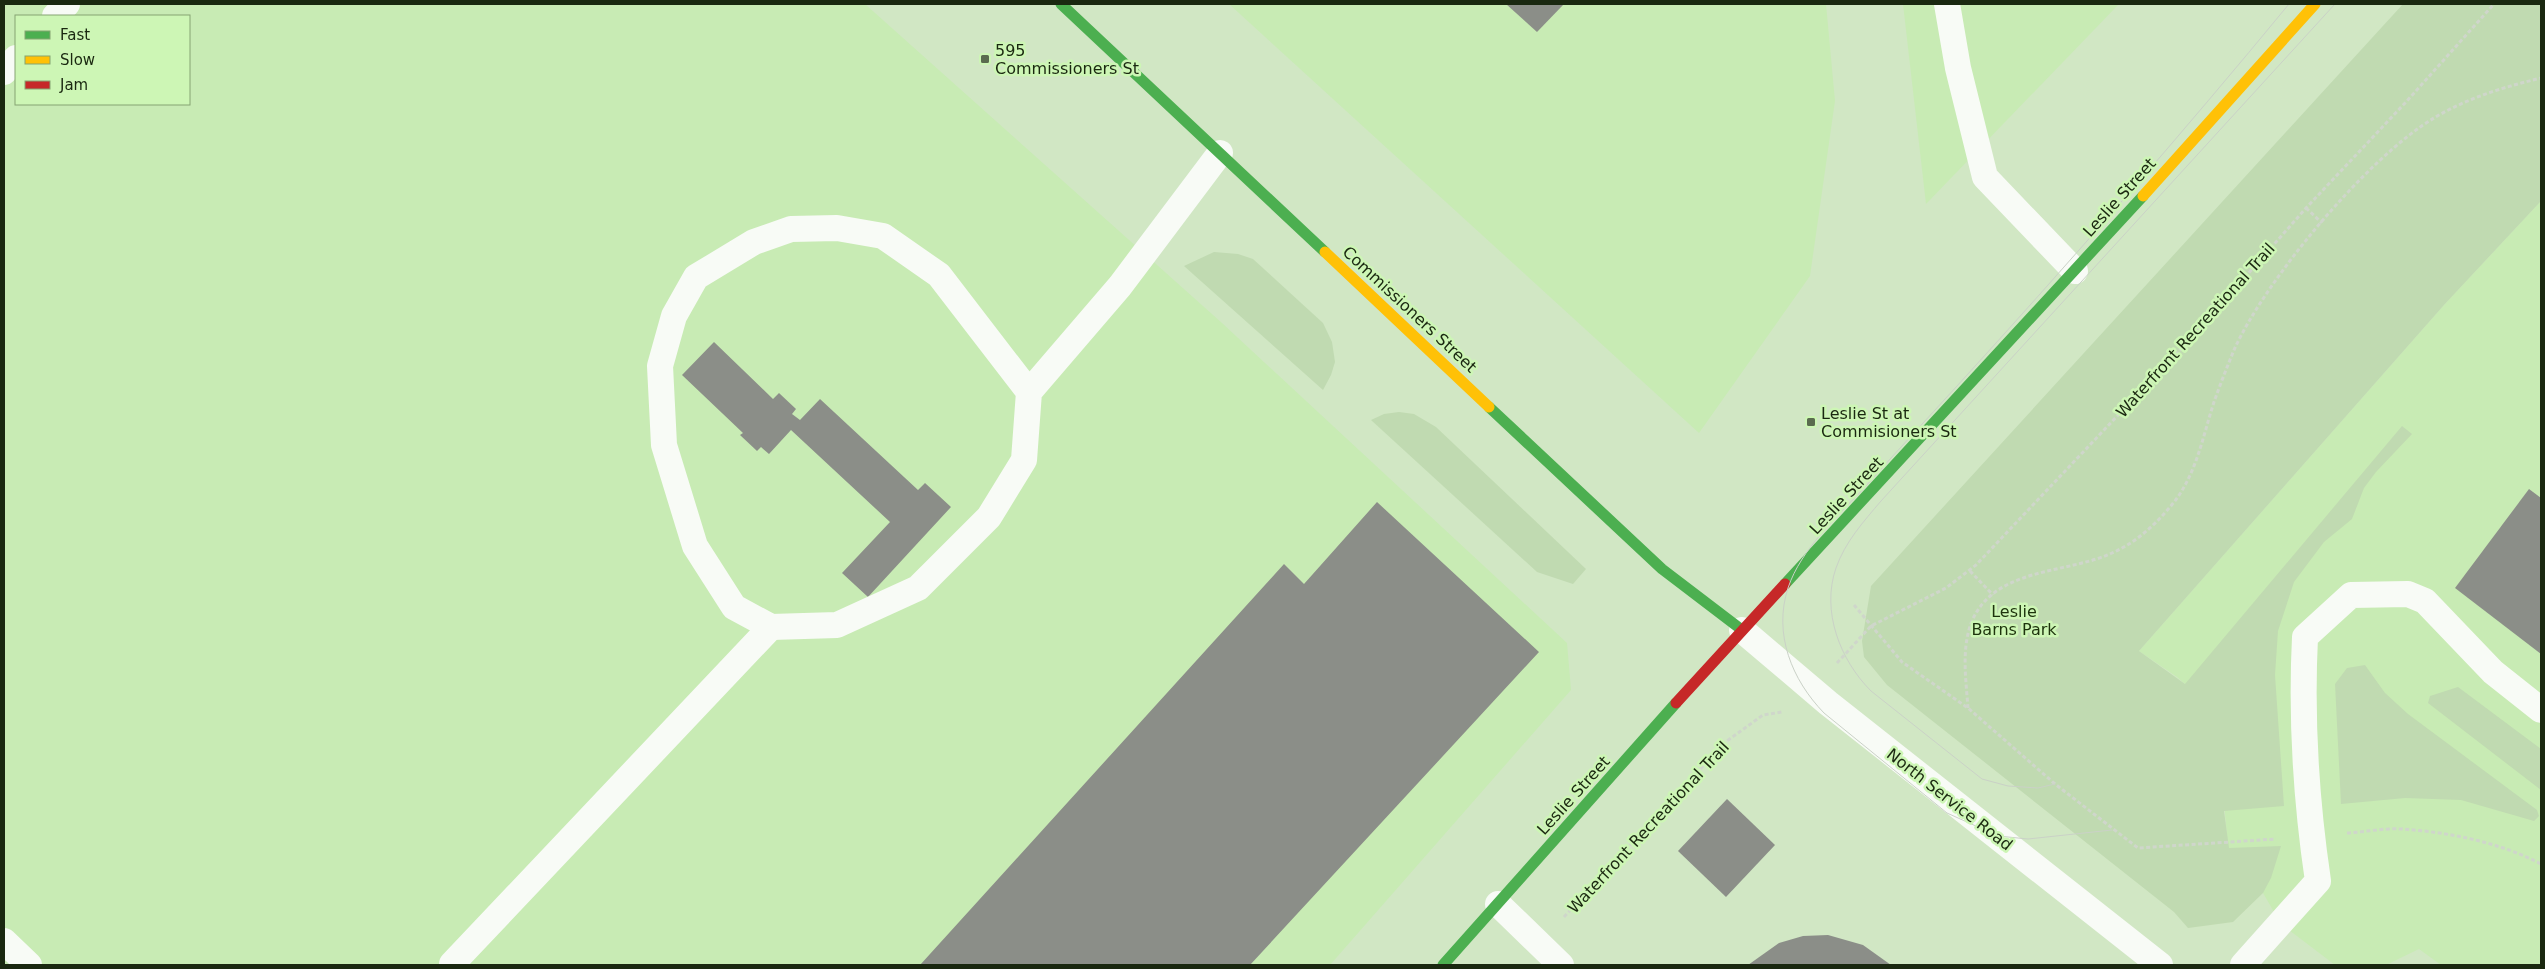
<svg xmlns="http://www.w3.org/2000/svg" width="2545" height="969" viewBox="0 0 2545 969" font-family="'DejaVu Sans',sans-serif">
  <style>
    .built { fill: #c8ebb4; fill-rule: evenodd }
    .green { fill: #c0dab1 }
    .building { fill: #8b8e88 }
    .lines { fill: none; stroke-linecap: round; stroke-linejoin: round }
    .path { stroke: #cfd6cb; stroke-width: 3; stroke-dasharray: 4 2.5; stroke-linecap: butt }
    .lane { stroke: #f8fbf6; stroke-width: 26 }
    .fast { stroke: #4caf50; stroke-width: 11 }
    .slow { stroke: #ffc107; stroke-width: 11 }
    .jam { stroke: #c62828; stroke-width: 11 }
    .tram { stroke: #cad1c7; stroke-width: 1 }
    .poi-dot { fill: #5a6b4f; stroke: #cdf6b5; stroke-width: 2 }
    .labels { text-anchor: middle; stroke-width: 5; stroke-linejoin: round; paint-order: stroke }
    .poi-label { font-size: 16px; fill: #1a2810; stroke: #cdf6b5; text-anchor: start }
    .street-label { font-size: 16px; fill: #1a2810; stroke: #cdf6b5 }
    .park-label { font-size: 16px; fill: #1d330c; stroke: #cdf6b5 }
  </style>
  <rect width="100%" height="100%" fill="#d1e7c4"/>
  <g class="built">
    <path d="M4,4H865L1222,323L1567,643L1571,690L1330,965H4ZM16,16H189V104H16Z"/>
    <path d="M1229,4H1826L1835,101L1810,276L1699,433Z"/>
    <path d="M1903,4H2119L1926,204Z"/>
    <path d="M2541,201V965H2441L2419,949L2386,965H2335L2281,924L2263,893L2230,870L2216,711L2177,677L2139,651L2444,305Z"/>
  </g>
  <g class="green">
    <path d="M2403,4H2541V201L2444,305L2139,651L2185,684L2402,426L2412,434L2376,472L2364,488L2352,519L2324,542L2294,582L2278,631L2275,675L2284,806L2224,811L2229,848L2281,846L2271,878L2263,893L2233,922L2188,928L2174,912L1887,685L1864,657L1862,641L1871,586Z"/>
    <path d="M1214,252L1238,254L1253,259L1323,323L1332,342L1335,362L1331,375L1323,390L1184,266Z"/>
    <path d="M1399,412L1414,414L1436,427L1586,569L1573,584L1537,572L1371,420L1384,414Z"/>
    <path d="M2365,665L2385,693L2408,714L2537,810L2539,816L2534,821L2461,800L2405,798L2341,804L2335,684L2347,668Z"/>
    <path d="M2458,687L2541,749V790L2428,703L2430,696Z"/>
  </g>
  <g class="building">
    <path d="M1506,4H1564L1537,32Z"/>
    <path d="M714,342L773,399L779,393L796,409L792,414L800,420L820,399L918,490L925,483L951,507L868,597L842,573L890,522L791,430L769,454L761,447L757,451L740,435L743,433L682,375Z"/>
    <path d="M2529,489L2541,498V654L2455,588Z"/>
    <path d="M1377,502L1539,652L1250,965H920L1284,564L1304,584Z"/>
    <path d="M1727,799L1775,845L1726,897L1678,851Z"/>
    <path d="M1828,935L1863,945L1891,965H1748L1779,943L1803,936Z"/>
  </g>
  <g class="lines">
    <g class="path">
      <path d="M2306,208L2322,223"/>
      <path d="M1970,571L1993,595"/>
      <path d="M1854,605L1902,662L1968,708L2055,784L2138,848L2276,839"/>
      <path d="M1837,663L1871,626L1946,588L1976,565L2195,334L2306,208L2406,102L2494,4"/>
      <path d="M1968,708C1966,680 1961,648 1972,621C1995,567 2067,574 2112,553C2135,543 2154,526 2170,507C2196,477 2202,439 2214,402C2220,385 2227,367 2234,350C2266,279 2367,158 2434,118C2467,98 2504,87 2541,78"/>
      <path d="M2347,833C2365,832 2383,828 2401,829C2448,832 2499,842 2541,864"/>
      <path d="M1564,917L1724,743L1763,715L1782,712"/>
    </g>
    <g class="lane">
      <path d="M1947,4L1958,68L1985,177L2075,271"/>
      <path d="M55,16L67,4"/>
      <path d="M4,72L16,58"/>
      <path d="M1029,392L939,275L883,236L837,228L791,229L754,242L696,277L674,316L660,366L664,445L695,546L734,607L771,627L837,625L918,588L989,517L1024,460L1029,392L1120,286L1220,153"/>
      <path d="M1742,630L1828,703L2160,965"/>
      <path d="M1498,904L1561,965"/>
      <path d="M4,941L29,965"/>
      <path d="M452,964L771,627"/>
      <path d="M2243,965L2318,881C2306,800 2301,718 2305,637L2351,595L2408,594L2425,601L2493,672L2541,710"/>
    </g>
    <g class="fast">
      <path d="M1061,4L1325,252"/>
      <path d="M1489,407L1662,569L1742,630"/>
      <path d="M1785,584L2143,196"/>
      <path d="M1443,965L1676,703"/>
    </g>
    <g class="slow">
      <path d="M2143,196L2315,4"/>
      <path d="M1325,252L1489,407"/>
    </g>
    <path class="jam" d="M1676,703L1785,584"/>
    <g class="tram">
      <path d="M2055,784L2038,788L2008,786L1982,779L1871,691C1840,660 1821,611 1836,568C1845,542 1864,521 1881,501L2335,4"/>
      <path d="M2112,830L2028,839L1998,836L1947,813L1824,713C1792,680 1773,634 1788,588C1801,549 1837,517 1865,487C1895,453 1926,420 1957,386C2071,261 2182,134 2289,4"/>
    </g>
  </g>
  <g class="poi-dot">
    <rect x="980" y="54" width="10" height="10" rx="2.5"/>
    <rect x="1806" y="417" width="10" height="10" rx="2.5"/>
  </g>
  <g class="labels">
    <g class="poi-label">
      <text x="995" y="56">595<tspan x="995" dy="18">Commissioners St</tspan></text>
      <text x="1821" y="419">Leslie St at<tspan x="1821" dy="18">Commisioners St</tspan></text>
    </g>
    <g class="street-label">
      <text transform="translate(2119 197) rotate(-48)" y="6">Leslie Street</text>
      <text transform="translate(1410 309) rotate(43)" y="6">Commissioners Street</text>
      <text transform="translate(2195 330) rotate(-48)" y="6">Waterfront Recreational Trail</text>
      <text transform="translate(1846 495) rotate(-47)" y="6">Leslie Street</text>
      <text transform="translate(1573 795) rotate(-48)" y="6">Leslie Street</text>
      <text transform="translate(1950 799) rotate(38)" y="6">North Service Road</text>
      <text transform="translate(1648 827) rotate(-47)" y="6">Waterfront Recreational Trail</text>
    </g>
    <g class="park-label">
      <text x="2014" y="617">Leslie<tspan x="2014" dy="18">Barns Park</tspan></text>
    </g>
  </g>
  <rect width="2545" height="969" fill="none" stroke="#1a2810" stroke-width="10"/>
  <rect x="15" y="15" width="175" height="90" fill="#cdf6b5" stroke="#85a473"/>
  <rect x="25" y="31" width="25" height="8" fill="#4caf50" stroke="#85a473"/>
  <text x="60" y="40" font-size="15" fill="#1a2810">Fast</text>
  <rect x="25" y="56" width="25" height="8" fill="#ffc107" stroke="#85a473"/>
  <text x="60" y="65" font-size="15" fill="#1a2810">Slow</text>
  <rect x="25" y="81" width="25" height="8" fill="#c62828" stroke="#85a473"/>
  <text x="60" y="90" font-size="15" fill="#1a2810">Jam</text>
</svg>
